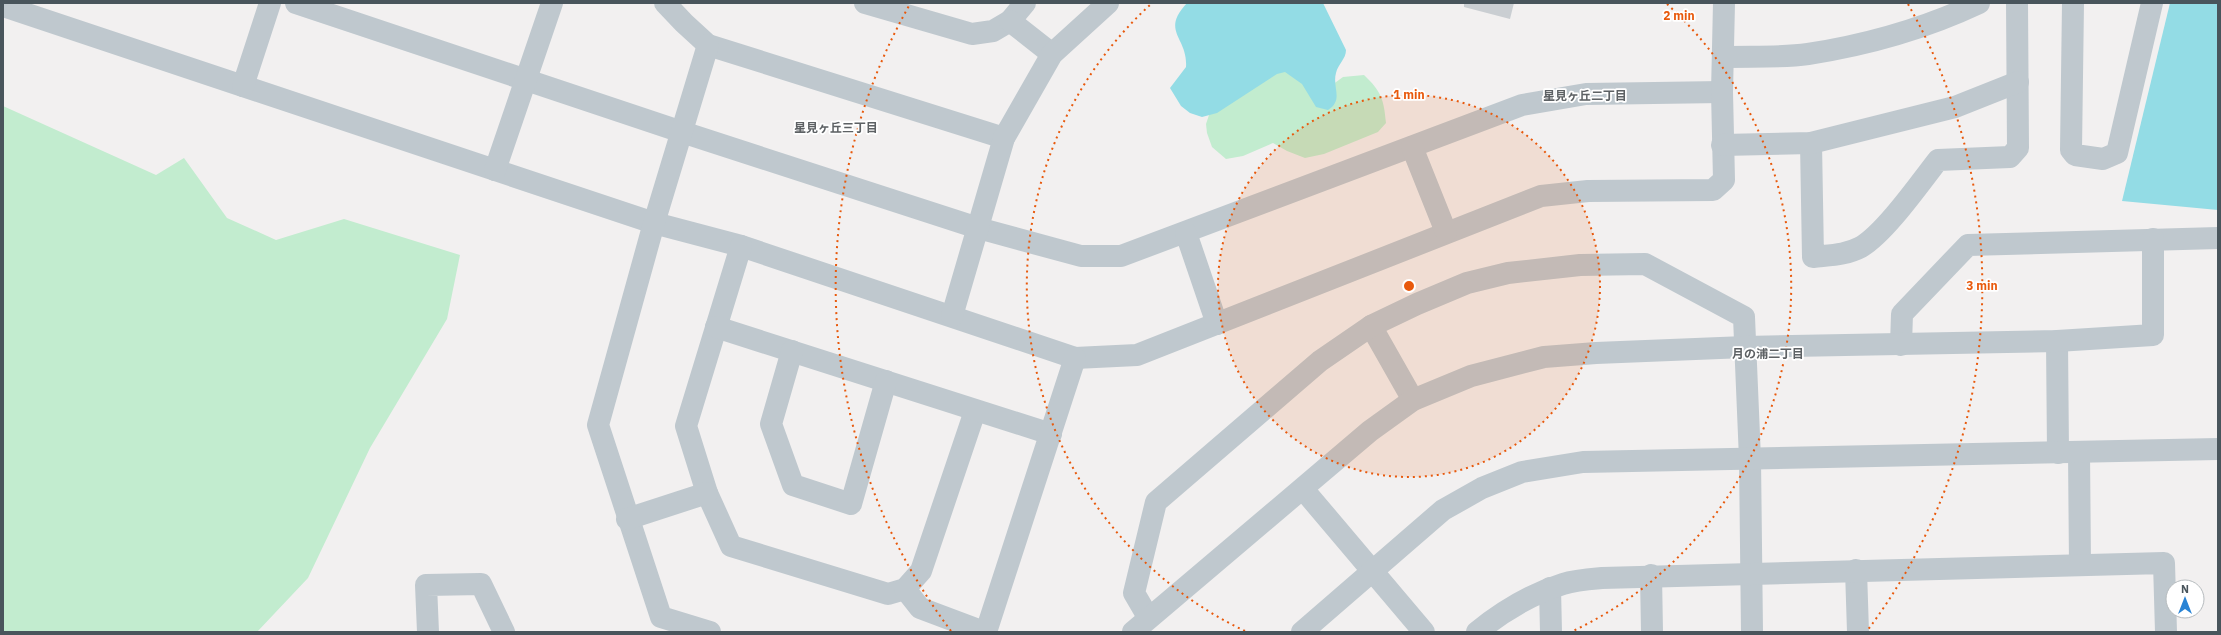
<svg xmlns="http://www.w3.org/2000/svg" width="2221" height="635" viewBox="0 0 2221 635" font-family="'IBM Plex Sans','Noto Sans JP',sans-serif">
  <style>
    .green { fill: #c2eccf }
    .water { fill: #93dce5 }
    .building { fill: #caced2 }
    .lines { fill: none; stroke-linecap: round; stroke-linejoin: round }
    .minor { stroke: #bfc8ce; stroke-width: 22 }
    .ring { fill: none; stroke: #e8590c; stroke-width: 2; stroke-dasharray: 2 4 }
    .labels { text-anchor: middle; stroke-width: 3.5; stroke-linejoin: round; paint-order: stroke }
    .neighbourhood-label { font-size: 12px; font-weight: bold; fill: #5d6164; stroke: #fff }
    .centre { fill: #e8590c; stroke: #fff; stroke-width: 2 }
    .ring-label { font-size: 12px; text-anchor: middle; font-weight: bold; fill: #e8590c; stroke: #fff; stroke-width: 3.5; stroke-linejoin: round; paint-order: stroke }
  </style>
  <rect width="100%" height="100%" fill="#f2f0f0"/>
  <g class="green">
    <path d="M1292,70L1321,93L1343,77L1364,75C1381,91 1384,99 1386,123L1378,132L1324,154L1305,158L1287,151L1273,143L1243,156L1226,159L1212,147L1207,133L1206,124L1211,109L1260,76Z"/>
    <path d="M3,106L156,175L184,158L227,218L276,240L344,219L460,255L447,319L370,448L308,578L257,632H3Z"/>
  </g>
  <g class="water">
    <path d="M1187,3H1323L1346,50C1346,59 1338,64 1336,73C1332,87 1344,100 1328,110L1316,107L1302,84L1285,72L1277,74L1217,113L1202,117L1190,113L1181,106L1170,88L1186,67C1188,37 1160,32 1187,3Z"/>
    <path d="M2170,3H2218V210L2122,201Z"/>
  </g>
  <path class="building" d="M1464,3H1514L1510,19L1464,7Z"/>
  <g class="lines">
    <g class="minor">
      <path d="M296,3L682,132L978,228L1081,256H1121L1522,105L1586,94L1722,92"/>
      <path d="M665,3L684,23L708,45L1004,138"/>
      <path d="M865,3L972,34L993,31L1010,21L1025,3"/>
      <path d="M2073,3L2071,150L2075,155L2103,159L2117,153L2152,3"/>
      <path d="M3,6L654,223L741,246L1075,358L1137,355L1541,196L1588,191L1713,190L1724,180L1722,92L1724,3"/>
      <path d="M1010,21L1052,54"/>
      <path d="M708,45L654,223L598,425L661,617L710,632"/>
      <path d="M1723,57C1751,56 1781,58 1808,54C1866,45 1926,28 1979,3"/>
      <path d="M243,86L270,3"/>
      <path d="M1811,143L1813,257C1830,255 1846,255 1861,247C1885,233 1920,183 1938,160L2010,157L2018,148L2017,3"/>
      <path d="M1722,145L1811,143L1955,107L2018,82"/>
      <path d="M1412,147L1446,232"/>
      <path d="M495,170L552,3"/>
      <path d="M1186,233L1217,324"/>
      <path d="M741,246L686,426L707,493L731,546L888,594L905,589L921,571L975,411"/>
      <path d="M952,316L1004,138L1052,54L1108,3"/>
      <path d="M1371,326L1413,400"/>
      <path d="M716,327L1051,434"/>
      <path d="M2057,341L2058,453"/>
      <path d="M1901,345L1902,314L1968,245L2218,238"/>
      <path d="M792,351L771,424L793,485L851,504L886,381"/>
      <path d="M2079,452L2080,565"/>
      <path d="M1303,489L1424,632"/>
      <path d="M627,519L707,493"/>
      <path d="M1856,570L1858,632"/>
      <path d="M1651,575L1652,632"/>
      <path d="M1550,588L1551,632"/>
      <path d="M905,589L920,608L984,632"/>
      <path d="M1148,617L1134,593L1156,502L1320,361L1371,326L1417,304L1467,283L1508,273L1580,265L1645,264L1744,317L1750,459L1752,632"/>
      <path d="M428,632L426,585L481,584L504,632"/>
      <path d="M986,632L1075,358"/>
      <path d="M1133,632L1370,431L1413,400L1471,376L1544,357L1596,353L1745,347L2057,341L2153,335V239"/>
      <path d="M1302,632L1443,510L1482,488L1522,472L1583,462L2218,449"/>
      <path d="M1477,632C1503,611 1531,594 1563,584C1575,580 1590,579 1602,578L2164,563L2166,632"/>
    </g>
  </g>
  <circle cx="1409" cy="286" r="191" fill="#e8590c" fill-opacity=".12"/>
  <g class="ring">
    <circle cx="1409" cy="286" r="191"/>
    <path d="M1245 631A382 382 0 0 1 1151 4M1667 4A382 382 0 0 1 1573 631"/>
    <path d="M951 631A573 573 0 0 1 910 4M1908 4A573 573 0 0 1 1867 631"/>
  </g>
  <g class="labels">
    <g class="neighbourhood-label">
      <text x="1585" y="100">星見ヶ丘二丁目</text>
      <text x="836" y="132">星見ヶ丘三丁目</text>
      <text x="1768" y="358">月の浦二丁目</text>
    </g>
  </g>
  <circle cx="1409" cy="286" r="6" class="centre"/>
  <g class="ring-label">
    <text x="1679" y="20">2 min</text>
    <text x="1409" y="99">1 min</text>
    <text x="1982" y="290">3 min</text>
  </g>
  <rect width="2221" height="635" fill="none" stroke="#49555c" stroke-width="8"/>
  <g transform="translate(2185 599)"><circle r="19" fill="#ffffff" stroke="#b6bbbe"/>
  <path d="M0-3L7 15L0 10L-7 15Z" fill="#2883d5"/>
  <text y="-6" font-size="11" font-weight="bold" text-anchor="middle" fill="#49555c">N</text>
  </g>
</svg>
